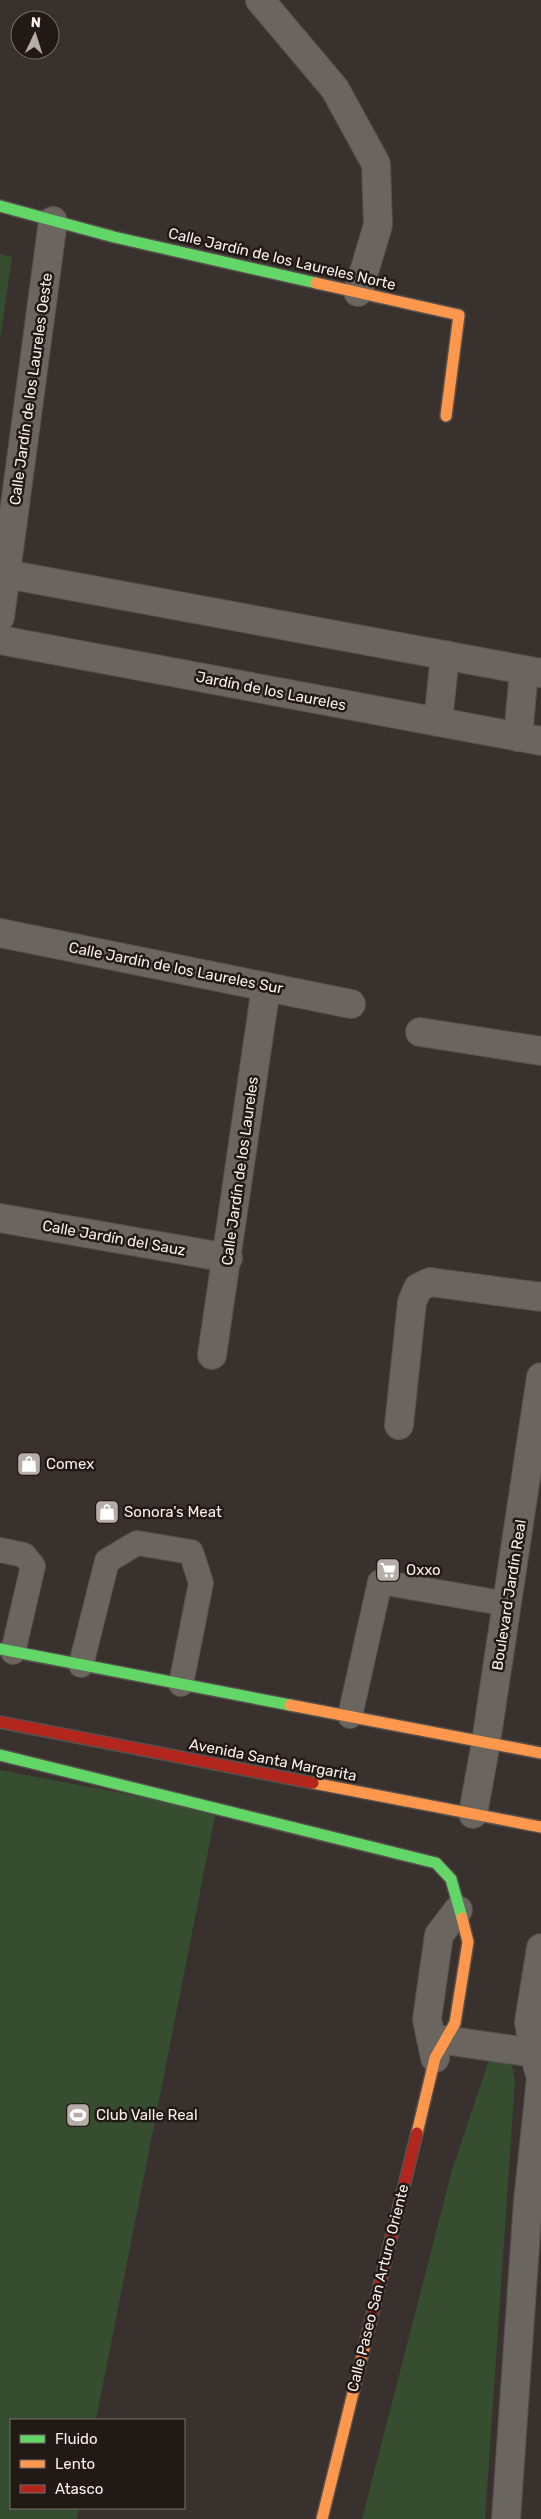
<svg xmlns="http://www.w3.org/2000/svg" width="541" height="2519" viewBox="0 0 541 2519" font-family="Rubik,sans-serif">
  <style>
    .green { fill: #364d2f }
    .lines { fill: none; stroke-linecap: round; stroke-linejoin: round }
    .lane-casing { stroke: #57504c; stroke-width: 26 }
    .street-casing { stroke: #57504c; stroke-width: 30 }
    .fast-casing { stroke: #57504c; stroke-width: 14 }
    .slow-casing { stroke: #57504c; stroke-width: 14 }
    .jam-casing { stroke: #57504c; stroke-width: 14 }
    .lane { stroke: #6a655e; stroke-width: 24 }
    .street { stroke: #6a655e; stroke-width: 28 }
    .fast { stroke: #63d668; stroke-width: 11 }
    .slow { stroke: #ff974d; stroke-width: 11 }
    .jam { stroke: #b3261e; stroke-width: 11 }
    .labels { text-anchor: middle; stroke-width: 5; stroke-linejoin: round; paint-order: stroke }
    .street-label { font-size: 15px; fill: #f9efea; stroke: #201916 }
    .poi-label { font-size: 15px; fill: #f9efea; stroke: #201916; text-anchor: start }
  </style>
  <rect width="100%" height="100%" fill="#39312d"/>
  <g class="green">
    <path d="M0,254L12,257L0,340Z"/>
    <path d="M0,1770L216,1811L96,2420H11V2508H79L77,2519H0Z"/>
    <path d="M493,2058L506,2059L512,2065L515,2081L485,2519H362L452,2170L488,2063Z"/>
  </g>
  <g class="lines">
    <defs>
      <g id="lane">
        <path d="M0,1550L24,1555L33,1566L13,1652"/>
        <path d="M81,1665L107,1561L137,1543L191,1552L201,1583L181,1684"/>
        <path d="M350,1716L380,1582L508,1604"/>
      </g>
      <g id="street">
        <path d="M260,0L335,89L376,164L378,225L358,292"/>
        <path d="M6,574L541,673"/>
        <path d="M0,617L53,221"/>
        <path d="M0,640L541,741"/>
        <path d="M438,722L445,655"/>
        <path d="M518,737L524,670"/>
        <path d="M0,933L351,1004"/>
        <path d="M420,1032L541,1051"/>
        <path d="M0,1218L228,1258"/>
        <path d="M212,1355L266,987"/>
        <path d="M399,1425L412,1302L418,1288L430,1282L541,1297"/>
        <path d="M473,1814L486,1742L541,1377"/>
        <path d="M541,1948L529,2022L534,2053L541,2078"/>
        <path d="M431,2038L541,2054"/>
        <path d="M435,2058L427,2019L439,1935L458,1910"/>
        <path d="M506,2519L528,2202L541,2078"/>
      </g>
      <g id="fast">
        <path d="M0,206L114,237L316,283"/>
        <path d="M0,1649L290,1705"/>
        <path d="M0,1755L436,1863L451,1879L462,1918"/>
      </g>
      <g id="slow">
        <path d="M316,283L459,315L446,416"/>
        <path d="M290,1705L541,1753"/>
        <path d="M313,1783L541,1827"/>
        <path d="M417,2133L435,2058L455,2023L468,1942L462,1918"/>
        <path d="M322,2519L368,2332"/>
      </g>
      <g id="jam">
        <path d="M0,1722L313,1783"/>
        <path d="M368,2332L417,2133"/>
      </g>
    </defs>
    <use href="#lane" class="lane-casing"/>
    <use href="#street" class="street-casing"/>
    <use href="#fast" class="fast-casing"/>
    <use href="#slow" class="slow-casing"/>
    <use href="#jam" class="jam-casing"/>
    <use href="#lane" class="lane"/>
    <use href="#street" class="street"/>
    <use href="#fast" class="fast"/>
    <use href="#slow" class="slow"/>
    <use href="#jam" class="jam"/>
  </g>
  <defs>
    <symbol id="shop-square" viewBox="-11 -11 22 22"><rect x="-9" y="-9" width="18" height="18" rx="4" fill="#b6aca8" stroke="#201916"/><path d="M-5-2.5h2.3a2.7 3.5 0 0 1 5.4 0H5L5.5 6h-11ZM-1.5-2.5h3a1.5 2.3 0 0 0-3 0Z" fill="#fff"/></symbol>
    <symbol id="supermarket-square" viewBox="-11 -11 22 22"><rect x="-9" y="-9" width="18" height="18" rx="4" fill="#b6aca8" stroke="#201916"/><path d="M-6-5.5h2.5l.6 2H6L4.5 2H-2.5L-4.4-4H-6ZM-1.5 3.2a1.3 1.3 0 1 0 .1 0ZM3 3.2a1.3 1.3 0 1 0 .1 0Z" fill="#fff"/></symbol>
    <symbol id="stadium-square" viewBox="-11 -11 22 22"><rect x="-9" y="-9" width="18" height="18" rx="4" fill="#b6aca8" stroke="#201916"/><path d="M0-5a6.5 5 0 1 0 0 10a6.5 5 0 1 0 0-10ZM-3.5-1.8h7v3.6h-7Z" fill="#fff"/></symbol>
  </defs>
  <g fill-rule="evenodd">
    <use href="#shop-square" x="15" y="1450" width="28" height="28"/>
    <use href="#shop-square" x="93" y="1498" width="28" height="28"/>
    <use href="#supermarket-square" x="374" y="1556" width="28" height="28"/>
    <use href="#stadium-square" x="64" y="2101" width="28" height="28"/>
  </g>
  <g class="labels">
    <g class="street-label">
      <text transform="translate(282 259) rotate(13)" y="5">Calle Jardín de los Laureles Norte</text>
      <text transform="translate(31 389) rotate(-82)" y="5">Calle Jardín de los Laureles Oeste</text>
      <text transform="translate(271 691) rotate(11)" y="5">Jardín de los Laureles</text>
      <text transform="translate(176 968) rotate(11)" y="5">Calle Jardín de los Laureles Sur</text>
      <text transform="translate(240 1171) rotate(-82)" y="5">Calle Jardín de los Laureles</text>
      <text transform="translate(114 1238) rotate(10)" y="5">Calle Jardín del Sauz</text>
      <text transform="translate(509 1595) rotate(-81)" y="5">Boulevard Jardín Real</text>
      <text transform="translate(273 1760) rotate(11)" y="5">Avenida Santa Margarita</text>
      <text transform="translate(378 2288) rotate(-76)" y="5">Calle Paseo San Arturo Oriente</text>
    </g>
    <g class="poi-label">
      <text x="46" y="1469">Comex</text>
      <text x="124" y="1517">Sonora's Meat</text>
      <text x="406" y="1575">Oxxo</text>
      <text x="96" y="2120">Club Valle Real</text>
    </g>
  </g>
  <rect x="10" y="2419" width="175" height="90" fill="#201916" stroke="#776f6b"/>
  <rect x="20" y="2435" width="25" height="8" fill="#63d668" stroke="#776f6b"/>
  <text x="55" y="2444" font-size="15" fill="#f9efea">Fluido</text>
  <rect x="20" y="2460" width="25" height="8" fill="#ff974d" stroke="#776f6b"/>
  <text x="55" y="2469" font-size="15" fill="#f9efea">Lento</text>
  <rect x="20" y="2485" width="25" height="8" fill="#b3261e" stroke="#776f6b"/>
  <text x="55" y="2494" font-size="15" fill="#f9efea">Atasco</text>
  <g transform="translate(35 35) rotate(4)"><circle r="24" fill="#201916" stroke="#776f6b"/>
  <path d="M0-4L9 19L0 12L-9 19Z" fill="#b6aca8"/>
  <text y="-8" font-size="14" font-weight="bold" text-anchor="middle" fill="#f9efea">N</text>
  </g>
</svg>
